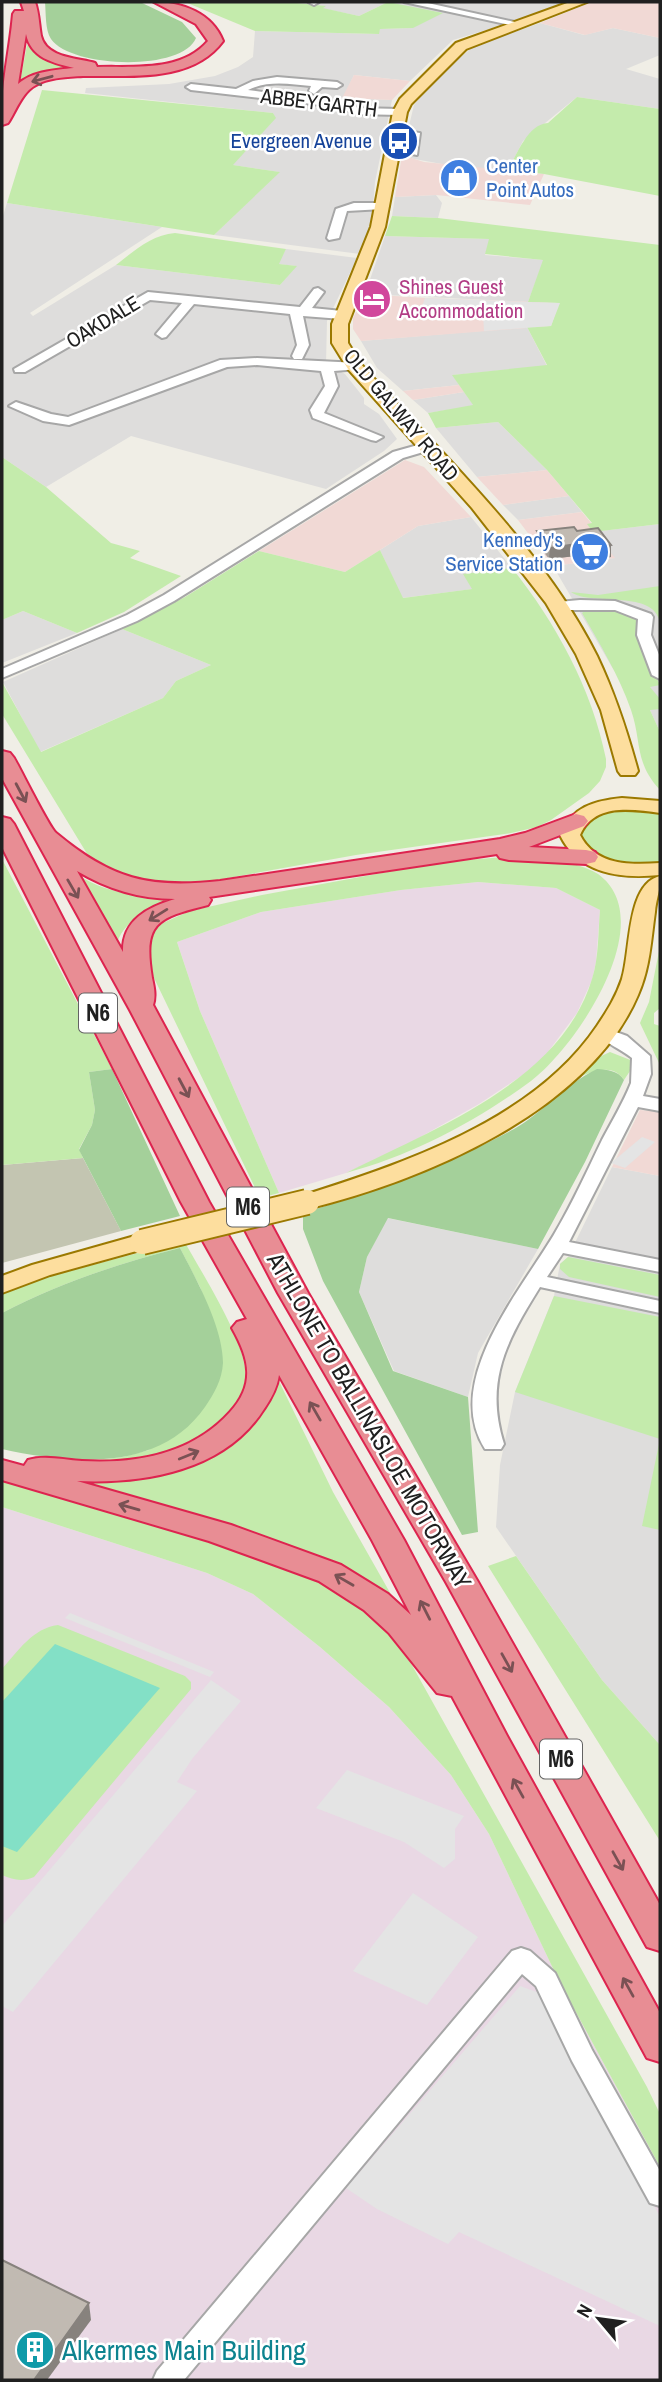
<svg xmlns="http://www.w3.org/2000/svg" width="662" height="2382" viewBox="0 0 662 2382" font-family="'Archivo Narrow',sans-serif">
  <style>
    .residential { fill: #dedddc }
    .commercial { fill: #f1d9d5 }
    .industrial { fill: #e9d8e4 }
    .construction { fill: #c3c5b1 }
    .grass { fill: #c4ebac }
    .forest { fill: #a4d09a }
    .pitch { fill: #83e0c6 }
    .parking { fill: #e4e4e4 }
    .lines { fill: none; stroke-linecap: round; stroke-linejoin: round }
    .minor-casing { stroke: #a7a7a7; stroke-width: 4 }
    .major-casing { stroke: #9b7900; stroke-width: 4 }
    .highway-casing { stroke: #dd244f; stroke-width: 4 }
    .minor { fill: #fff; fill-rule: evenodd }
    .major { fill: #fdde9e; fill-rule: evenodd }
    .highway { fill: #e88d94; fill-rule: evenodd }
    .major-bridge-casing { stroke: #9b7900; stroke-width: 28; stroke-linecap: butt }
    .major-bridge { stroke: #fdde9e; stroke-width: 24 }
    .wall { fill: #a6a099 }
    .shaded-wall { fill: #87827d }
    .building { fill: #c1bab2; stroke: #87827d; stroke-width: 2 }
    .oneway { stroke: #7a5154 }
    .labels { text-anchor: middle; stroke-width: 5; stroke-linejoin: round; paint-order: stroke }
    .far-street-label { font-size: 21px; fill: #202020; stroke: #fff }
    .far-transit-label { font-size: 21px; fill: #164399; stroke: #fff; text-anchor: end }
    .far-shop-label { font-size: 21px; fill: #366cbe; stroke: #fff; text-anchor: start }
    .far-hotel-label { font-size: 21px; fill: #b23c85; stroke: #fff; text-anchor: start }
    .shield { fill: #fff; stroke: #636363; stroke-width: 2 }
    .shield-label { font-size: 23px; font-weight: bold; fill: #202020 }
    .street-label { font-size: 24px; fill: #202020; stroke: #fff }
    .near-culture-label { font-size: 28px; fill: #0d838f; stroke: #fff; text-anchor: start }
  </style>
  <rect width="100%" height="100%" fill="#f0eee6"/>
  <g class="residential">
    <path d="M287,2H569L552,10L453,40L410,81L354,75L343,98L392,100L375,182L372,219L360,254L214,235L279,172L232,165L275,118L273,113L85,93L86,88L169,84L215,76L238,67L253,57L255,31L378,34L380,29L413,28L388,2L359,16L321,8L324,6Z"/>
    <path d="M540,23L584,35L613,28L660,38V55L626,69L660,79V109L577,97L523,141L508,170L458,167L404,157L402,155L414,105L438,76L474,46Z"/>
    <path d="M436,195L442,203L438,218L392,216L395,197Z"/>
    <path d="M7,203L162,227L30,313L33,316L116,265L280,285L296,266L278,264L286,249L357,258L327,321L326,364L345,374L364,398V404L379,414L397,439L384,451L326,489L131,436L46,487L2,457V219Z"/>
    <path d="M385,236L490,239L485,255L544,260L528,302L365,294Z"/>
    <path d="M527,327L547,366L453,375L459,385L403,391L377,368L361,341Z"/>
    <path d="M464,392L474,406L428,413L413,400Z"/>
    <path d="M498,422L547,470L477,477L436,428Z"/>
    <path d="M569,496L582,512L518,520L503,505Z"/>
    <path d="M471,517L512,568L464,574L473,589L402,598L380,550L418,526Z"/>
    <path d="M660,524V732L650,710L612,667L553,566L614,558L593,532Z"/>
    <path d="M23,611L77,633L2,663V620Z"/>
    <path d="M122,629L211,665L176,681L163,698L40,752L3,682Z"/>
    <path d="M612,1167L660,1176V1745L602,1680L496,1527L500,1465L515,1392L554,1296L560,1264L568,1257Z"/>
    <path d="M387,1218L538,1249L478,1353L468,1397L394,1371L359,1292L367,1257Z"/>
  </g>
  <g class="commercial">
    <path d="M592,2H660V38L613,28L585,35L540,23Z"/>
    <path d="M354,75L410,81L392,100L342,98Z"/>
    <path d="M402,155L424,162L544,174L530,205L436,195L395,197Z"/>
    <path d="M365,294L425,298L560,303L551,326L361,341L353,329V318Z"/>
    <path d="M459,385L464,392L413,400L403,391Z"/>
    <path d="M405,460L424,467L471,517L418,526L345,572L259,551Z"/>
    <path d="M547,470L569,496L503,505L477,477Z"/>
    <path d="M582,512L592,524L588,525L615,558L553,566L518,520Z"/>
    <path d="M640,1110L660,1112V1176L612,1167Z"/>
  </g>
  <g class="industrial">
    <path d="M478,882L556,888L600,910L596,962L592,980L577,1013L545,1056L526,1073L479,1104L408,1144L346,1173L279,1193L200,1011L177,942L261,912L401,890Z"/>
    <path d="M2,1507L207,1573L253,1594L320,1647L389,1707L451,1775L489,1834L559,1981L660,2167V2380H2Z"/>
  </g>
  <path class="construction" d="M83,1158L121,1231L2,1263V1165Z"/>
  <g class="grass">
    <path d="M185,2H287L326,6L323,8L359,16L388,2L443,13L413,28L380,29L379,34L255,31Z"/>
    <path d="M27,45L51,61L76,68L20,82Z"/>
    <path d="M42,90L273,113L276,118L233,165L280,172L214,235L7,203Z"/>
    <path d="M577,97L660,109V196L544,174L508,170C517,154 528,124 548,123Z"/>
    <path d="M392,216L438,218L660,245V524L593,532L587,524L592,523L547,470L498,422L436,428L428,413L473,405L452,375L547,365L527,327L551,326L559,303L528,302L543,260L485,254L489,239L385,236Z"/>
    <path d="M175,233L286,249L279,264L297,266L280,285L116,265C134,251 151,235 175,233Z"/>
    <path d="M2,457L46,487L111,543L140,551L130,558L181,576L124,612L77,633L23,611L2,620Z"/>
    <path d="M380,550L403,598L472,589L463,574L512,568C556,623 592,689 606,759V767L600,781L589,793L551,820L537,827L511,833L356,855L183,886L124,878L96,864L89,857L2,714V682L41,752L163,698L176,681L211,665L122,629L185,597L259,551L345,572Z"/>
    <path d="M660,586V647C658,637 661,627 659,619C650,590 590,606 571,592L598,595Z"/>
    <path d="M587,609L615,610L638,617L641,646L660,685L650,687L660,699V709L650,710L660,732V790C634,762 642,742 631,710C619,676 600,644 582,613Z"/>
    <path d="M654,809L660,811V863C631,869 606,861 581,846L579,827C595,805 629,810 654,809Z"/>
    <path d="M504,857C534,860 572,858 598,874C662,920 576,1047 531,1081C475,1122 413,1155 346,1173C433,1129 561,1082 592,979C599,957 598,933 600,910L556,888L478,882L401,890L261,912L177,942L200,1011L279,1193L260,1198L142,953L156,926L190,911L262,895L442,862Z"/>
    <path d="M2,859L112,1069L89,1072L95,1110L92,1125L79,1149L83,1158L2,1165Z"/>
    <path d="M78,875C112,897 150,897 189,897C166,905 135,911 121,934C118,939 117,944 113,949Z"/>
    <path d="M660,946V1008L654,1013V1024L660,1026V1065L640,1023L649,1002Z"/>
    <path d="M610,1052L633,1061L634,1065L624,1080C613,1063 594,1071 579,1077L597,1058Z"/>
    <path d="M184,1241C202,1273 240,1333 245,1367C253,1419 165,1460 124,1463C110,1464 95,1462 81,1462L123,1457L149,1450L219,1339L200,1287L180,1248C119,1263 58,1284 2,1313V1292L27,1282Z"/>
    <path d="M568,1257L660,1275V1297L569,1277L560,1269V1264Z"/>
    <path d="M554,1296L660,1317V1530L642,1526L660,1439L515,1392Z"/>
    <path d="M275,1373L333,1492L393,1598L79,1485L78,1480L164,1472Z"/>
    <path d="M2,1477L203,1538L281,1564L335,1588L376,1618L403,1649L647,2087L660,2114V2167L559,1981L489,1834L451,1775L389,1707L320,1647L253,1594L207,1573L2,1507Z"/>
    <path d="M516,1556L602,1680L660,1745V1841L488,1566Z"/>
    <path d="M58,1625L185,1676L191,1682V1689L34,1877C23,1882 13,1880 2,1875V1669C18,1651 33,1628 58,1625Z"/>
  </g>
  <g class="forest">
    <path d="M45,2H140L182,22L196,38C182,72 71,68 51,39C45,30 46,13 45,2Z"/>
    <path d="M112,1069L180,1216L121,1231L79,1150L92,1125L95,1110L89,1072Z"/>
    <path d="M597,1069C607,1070 618,1070 624,1080L585,1162L538,1249L388,1218L367,1257L359,1292L393,1371L468,1397L478,1532L462,1535L323,1281L303,1229V1213C375,1191 447,1165 514,1129C544,1112 565,1084 597,1069Z"/>
    <path d="M180,1248C196,1279 223,1327 223,1363C222,1380 214,1394 205,1407C159,1473 70,1464 2,1449V1313C58,1284 119,1263 180,1248Z"/>
  </g>
  <path class="pitch" d="M55,1644L160,1688L17,1852L2,1846V1702Z"/>
  <g class="parking">
    <path d="M425,298L528,302L560,303L551,326L484,331L483,314L420,312Z"/>
    <path d="M642,1137L655,1142L625,1168L611,1163Z"/>
    <path d="M70,1613L214,1672L210,1677L65,1618Z"/>
    <path d="M211,1680L241,1701L192,1759L177,1782L197,1791L13,2012L2,2006V1926Z"/>
    <path d="M347,1770L464,1816L455,1829V1859L444,1868L404,1842L316,1808Z"/>
    <path d="M413,1893L478,1937L427,2005L353,1971Z"/>
    <path d="M520,1986L542,1994L660,2217V2326L459,2232L448,2244L377,2209L346,2188Z"/>
  </g>
  <g class="lines">
    <defs>
      <g id="minor">
        <path d="M308,2H319L314,5Z"/>
        <path d="M404,2H423L524,24L519,27Z"/>
        <path d="M277,77L337,82L342,85L337,88L322,87L314,94L309,91L311,86C290,84 268,80 248,90L355,105L357,108L400,109L405,112L400,115L354,114L347,110L329,106L191,90L186,87L191,84L236,89L253,81Z"/>
        <path d="M395,130L420,133L417,155L407,153L410,138L391,135V131Z"/>
        <path d="M354,203H383L389,206L383,209L347,211L339,238L329,240L327,238L336,209Z"/>
        <path d="M318,288L324,292L312,308L342,311L348,315L342,319L303,316L309,345L302,359H294L292,356L297,345L290,314L194,304L166,337L162,338L156,334L182,303L150,300L25,372H15L14,369L148,292L300,307L314,289Z"/>
        <path d="M257,358L359,363V369L334,371L338,386L324,413L383,437L376,441L371,440L313,418L310,410L325,386L321,371L257,365L227,367L69,425L43,421L9,406L16,402L51,414L68,417L220,360Z"/>
        <path d="M425,443L430,444V450L403,458L174,601L137,621L2,678V669L127,615L164,595L393,452Z"/>
        <path d="M580,600L615,601L651,614L653,617L651,635L660,657V679L652,675L637,635L638,619L615,610H558L551,606L558,602Z"/>
        <path d="M605,1028L627,1036L650,1056L651,1074L643,1096L660,1099V1111L638,1107L569,1242L660,1260V1272L563,1253L547,1277L660,1301V1313L540,1287C507,1340 484,1381 504,1444L501,1449H485C441,1380 524,1287 556,1231C573,1202 587,1171 602,1140C612,1121 623,1103 631,1083L632,1058C621,1049 605,1043 596,1033Z"/>
        <path d="M521,1948L530,1951L555,1973L592,2050L660,2171V2206L650,2203L572,2061L536,1986L522,1974L184,2380H153L157,2371L512,1951Z"/>
      </g>
      <g id="major">
        <path d="M570,2H587L466,49L411,104L407,112L385,227L348,324V343L361,364C440,453 544,549 597,656C615,694 627,731 638,771L635,775H621L618,771L601,710L576,654L546,603L472,508L348,369L332,343V324L371,227L393,112L400,99L456,43Z"/>
        <path d="M622,798L660,801V813C632,809 594,803 580,835C596,866 630,865 660,863V875C620,879 579,874 560,835C572,807 593,801 622,798Z"/>
        <path d="M660,876C661,889 656,898 655,912C651,940 650,968 638,995C588,1112 423,1181 307,1209L298,1207L295,1202L298,1197C402,1164 533,1121 597,1026C607,1011 616,997 622,979C631,951 626,884 660,876Z"/>
        <path d="M142,1234L151,1237L155,1242L151,1247L50,1275L2,1293V1276L32,1265Z"/>
      </g>
      <g id="highway">
        <path d="M21,2H35C39,13 39,25 41,36C46,58 78,58 95,63L97,67C136,66 181,72 208,41L196,24L154,2C182,2 212,13 223,41C192,83 131,75 83,76C68,77 50,77 36,85C22,92 16,111 8,123L2,125C0,87 10,51 13,14L15,11H24ZM26,34C31,58 53,63 74,68C55,70 33,71 18,84Z"/>
        <path d="M2,751L10,753L14,758C21,770 49,827 56,833C111,879 149,889 220,881L500,839L525,833L576,814L584,816L588,821L584,826L529,847L586,850L595,852L598,857L595,862L586,864L509,860L500,858L497,854L209,897L211,900L208,905C156,918 143,923 152,978C154,987 156,996 153,1005L308,1293L478,1582L660,1905V1951L647,1947L446,1582L278,1293L130,1010L2,778ZM77,871C107,889 140,899 175,899C148,907 122,920 123,952Z"/>
        <path d="M2,817L10,819L14,824L209,1202L404,1540L507,1736L660,2013V2062L647,2058L452,1696L437,1693L389,1633L364,1610L319,1581L209,1541L2,1480V1460L24,1466L28,1460C45,1455 64,1460 82,1461C137,1464 192,1454 230,1412C256,1384 249,1358 232,1328L237,1322L247,1319L181,1202L2,847ZM279,1375L372,1540L411,1615L388,1594L341,1565L231,1525L77,1481C145,1484 225,1471 264,1409C271,1399 277,1388 279,1375Z"/>
      </g>
    </defs>
    <use href="#minor" class="minor-casing"/>
    <use href="#major" class="major-casing"/>
    <use href="#highway" class="highway-casing"/>
    <use href="#minor" class="minor"/>
    <use href="#major" class="major"/>
    <use href="#highway" class="highway"/>
    <defs>
      <path id="major-bridge" d="M142,1242L307,1202"/>
    </defs>
    <use href="#major-bridge" class="major-bridge-casing"/>
    <use href="#major-bridge" class="major-bridge"/>
  </g>
  <path class="wall" d="M537,531L611,557L580,561L576,556L549,559L537,543Z"/>
  <g class="shaded-wall">
    <path d="M576,544V556L549,559L550,548Z"/>
    <path d="M611,545V557L580,561V549Z"/>
    <path d="M89,2303L91,2320L47,2380H34Z"/>
  </g>
  <g class="building">
    <path d="M574,527L577,531L598,528L611,545L580,549L576,544L550,548L537,531Z"/>
    <path d="M2,2260L89,2303L34,2380H2Z"/>
  </g>
  <defs><path id="oneway-shaft" d="M-6 0H5M1.5-3L5.5 0L1.5 3" fill="none" stroke-width="1.6" stroke-linecap="round" stroke-linejoin="round" transform="scale(1.75)"/></defs>
  <g class="oneway">
    <use href="#oneway-shaft" transform="translate(42 79) rotate(165)"/>
    <use href="#oneway-shaft" transform="translate(21 793) rotate(62)"/>
    <use href="#oneway-shaft" transform="translate(73 889) rotate(60)"/>
    <use href="#oneway-shaft" transform="translate(158 915) rotate(148)"/>
    <use href="#oneway-shaft" transform="translate(184 1088) rotate(62)"/>
    <use href="#oneway-shaft" transform="translate(315 1411) rotate(-120)"/>
    <use href="#oneway-shaft" transform="translate(189 1455) rotate(-22)"/>
    <use href="#oneway-shaft" transform="translate(129 1507) rotate(-164)"/>
    <use href="#oneway-shaft" transform="translate(344 1580) rotate(-150)"/>
    <use href="#oneway-shaft" transform="translate(425 1610) rotate(-117)"/>
    <use href="#oneway-shaft" transform="translate(507 1663) rotate(61)"/>
    <use href="#oneway-shaft" transform="translate(518 1788) rotate(-119)"/>
    <use href="#oneway-shaft" transform="translate(618 1861) rotate(61)"/>
    <use href="#oneway-shaft" transform="translate(628 1987) rotate(-119)"/>
  </g>
  <defs>
    <symbol id="bus-disc" viewBox="-11 -11 22 22"><circle r="9.5" fill="#1a4fb4" stroke="#fff"/><path d="M-5-6H5V4H4V6H2V4H-2V6H-4V4H-5ZM-3.5-4V0h7V-4ZM-3.5 1.2v1.5H-2V1.2ZM2 1.2v1.5H3.5V1.2Z" fill="#fff"/></symbol>
    <symbol id="shop-disc" viewBox="-11 -11 22 22"><circle r="9.5" fill="#3f7fe0" stroke="#fff"/><path d="M-5-2.5h2.3a2.7 3.5 0 0 1 5.4 0H5L5.5 6h-11ZM-1.5-2.5h3a1.5 2.3 0 0 0-3 0Z" fill="#fff"/></symbol>
    <symbol id="hotel-disc" viewBox="-11 -11 22 22"><circle r="9.5" fill="#d1479c" stroke="#fff"/><path d="M-6-4.5h1.5V1H6V5H4.5V3h-9V5H-6ZM-4 0a1.8 1.8 0 1 1 3.6 0ZM.5 0V-2.5h3Q6-2.5 6 0Z" fill="#fff"/></symbol>
    <symbol id="supermarket-disc" viewBox="-11 -11 22 22"><circle r="9.5" fill="#3f7fe0" stroke="#fff"/><path d="M-6-5.5h2.5l.6 2H6L4.5 2H-2.5L-4.4-4H-6ZM-1.5 3.2a1.3 1.3 0 1 0 .1 0ZM3 3.2a1.3 1.3 0 1 0 .1 0Z" fill="#fff"/></symbol>
    <symbol id="building-disc" viewBox="-11 -11 22 22"><circle r="9.5" fill="#0f9aa8" stroke="#fff"/><path d="M-4-6H4V6H1V3H-1V6H-4ZM-2.5-4.3h1.7v1.8h-1.7ZM.8-4.3h1.7v1.8H.8ZM-2.5-1h1.7V.8h-1.7ZM.8-1h1.7V.8H.8Z" fill="#fff"/></symbol>
  </defs>
  <g fill-rule="evenodd">
    <use href="#bus-disc" x="377" y="119" width="44" height="44"/>
    <use href="#shop-disc" x="437" y="156" width="44" height="44"/>
    <use href="#hotel-disc" x="350" y="277" width="44" height="44"/>
    <use href="#supermarket-disc" x="568" y="530" width="44" height="44"/>
    <use href="#building-disc" x="13" y="2328" width="44" height="44"/>
  </g>
  <g class="labels">
    <g class="far-street-label">
      <text transform="translate(319 103) rotate(7)" y="7">ABBEYGARTH</text>
      <text transform="translate(103 322) rotate(-31)" y="7">OAKDALE</text>
      <text transform="translate(401 415) rotate(50)" y="7">OLD GALWAY ROAD</text>
    </g>
    <g class="far-transit-label">
      <text x="372" y="148">Evergreen Avenue</text>
    </g>
    <g class="far-shop-label">
      <text x="486" y="173">Center<tspan x="486" dy="24">Point Autos</tspan></text>
      <text x="563" y="547" text-anchor="end">Kennedy's<tspan x="563" dy="24">Service Station</tspan></text>
    </g>
    <g class="far-hotel-label">
      <text x="399" y="294">Shines Guest<tspan x="399" dy="24">Accommodation</tspan></text>
    </g>
    <g class="shield">
      <rect x="79" y="993.5" width="38" height="39" rx="5"/>
      <rect x="227" y="1187.5" width="42" height="39" rx="5"/>
      <rect x="540" y="1739.5" width="42" height="39" rx="5"/>
    </g>
    <g class="shield-label">
      <text x="98" y="1021">N6</text>
      <text x="248" y="1215">M6</text>
      <text x="561" y="1767">M6</text>
    </g>
    <g class="street-label">
      <text transform="translate(369 1421) rotate(60)" y="8">ATHLONE TO BALLINASLOE MOTORWAY</text>
    </g>
    <g class="near-culture-label">
      <text x="62" y="2360">Alkermes Main Building</text>
    </g>
  </g>
  <rect width="662" height="2382" fill="none" stroke="#202020" stroke-width="7"/>
  <g transform="translate(599 2319) rotate(299)" stroke="#ffffff" stroke-width="5" paint-order="stroke">
  <path d="M0-5L12 26L0 18L-12 26Z" fill="#202020"/>
  <text y="-10" font-size="19" font-weight="bold" text-anchor="middle" fill="#202020">N</text>
  </g>
</svg>
